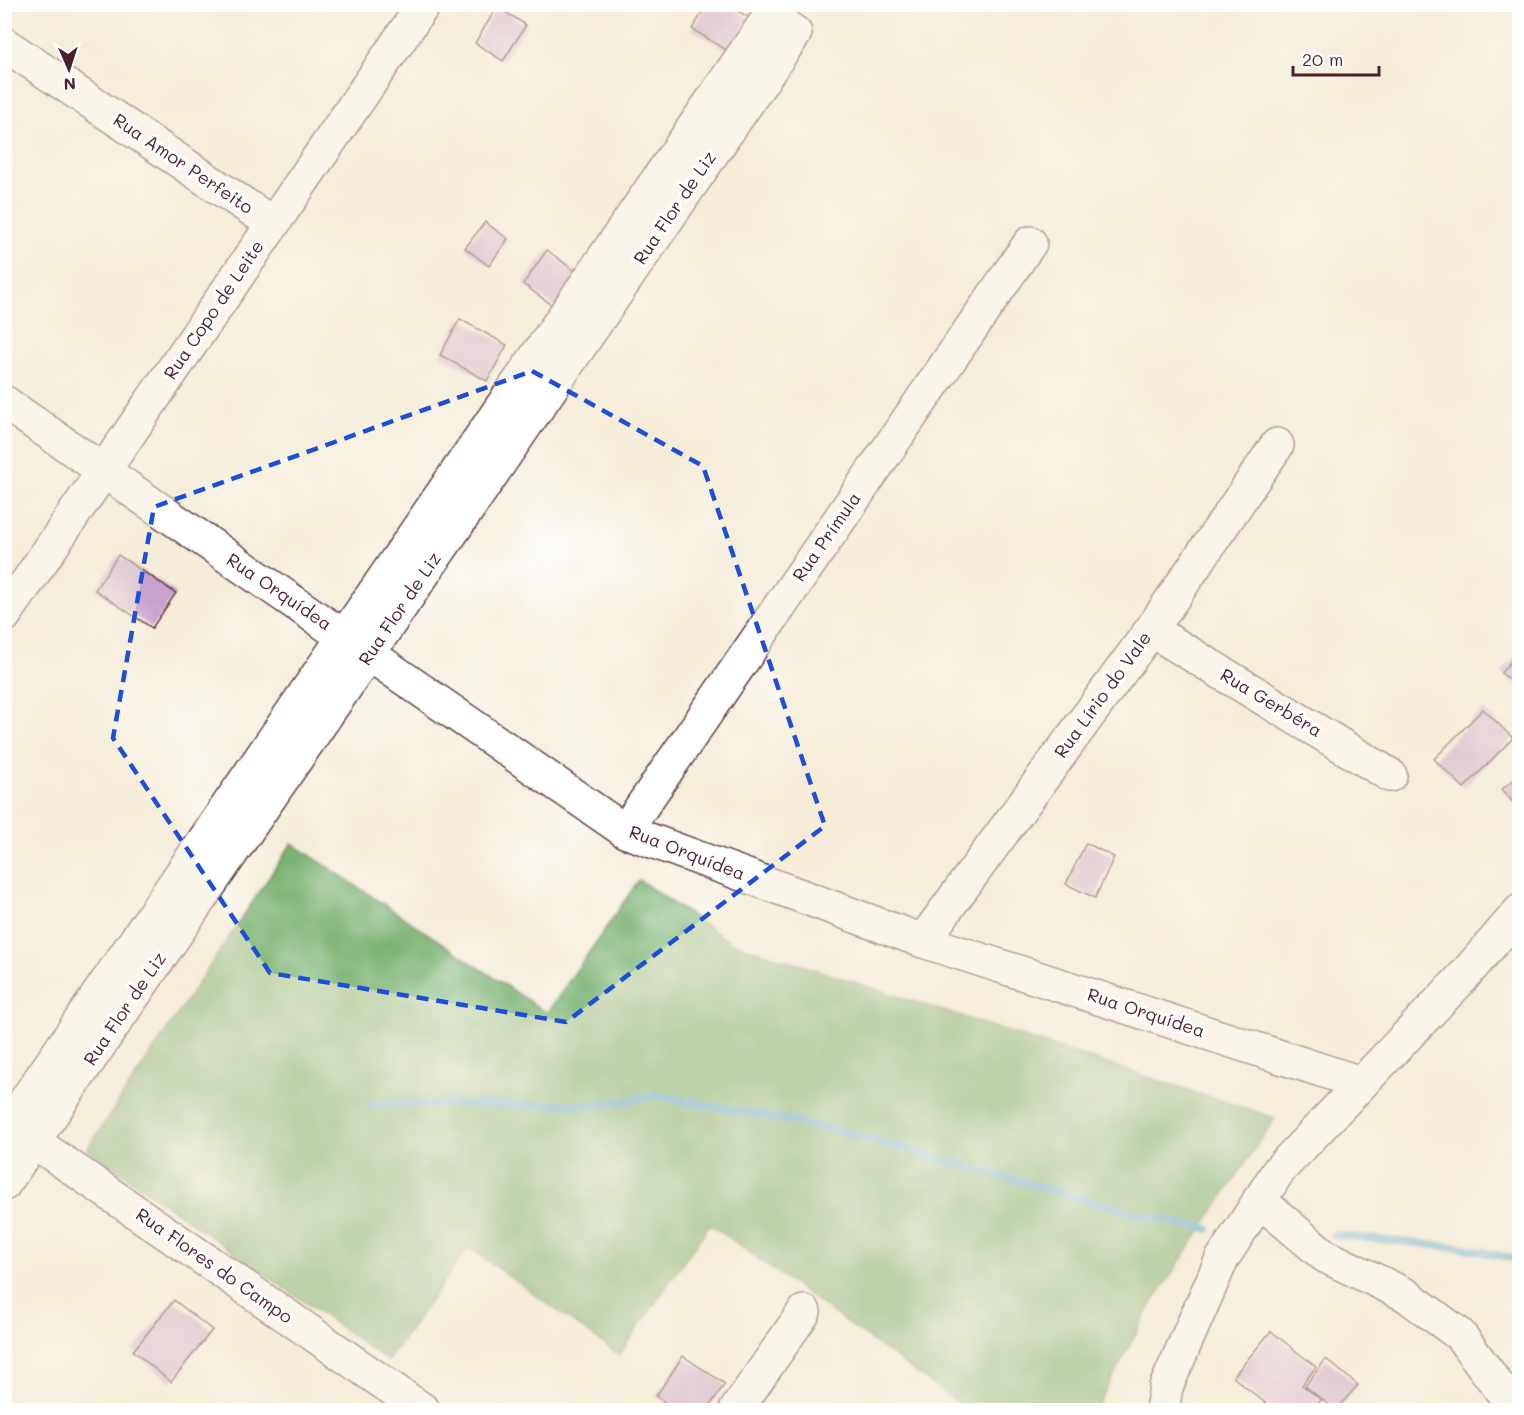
<svg xmlns="http://www.w3.org/2000/svg" width="1524" height="1415" viewBox="0 0 1524 1415" font-family="Mali,sans-serif">
  <style>
    .forest { fill: #7ab271; stroke: #62684e; stroke-width: 1.5 }
    .lines { fill: none; stroke-linecap: round; stroke-linejoin: round }
    .stream { stroke: #53a7cf; stroke-width: 8 }
    .building { fill: #c8a2cf }
    .minor-casing { stroke: #643e45; stroke-width: 36 }
    .minor { stroke: #fff; stroke-width: 33 }
    .marked { fill: none; stroke: #1d4ed8; stroke-width: 4.5; stroke-dasharray: 12 8; stroke-linejoin: round }
    .labels { text-anchor: middle; stroke-width: 6; stroke-linejoin: round; paint-order: stroke }
    .street-label { font-size: 18px; fill: #4a1f2b; stroke: #fff }
  </style>
  <rect width="100%" height="100%" fill="#fff"/>
  <filter id="ink" filterUnits="userSpaceOnUse"><feTurbulence type="fractalNoise" baseFrequency=".0167" numOctaves="2"/><feDisplacementMap in="SourceGraphic" scale="12" xChannelSelector="R" yChannelSelector="G"/><feConvolveMatrix kernelMatrix="1 2 1 2 8 2 1 2 1" color-interpolation-filters="sRGB"/></filter>
  <filter id="wash" filterUnits="userSpaceOnUse"><feTurbulence type="fractalNoise" baseFrequency=".008" numOctaves="4" result="noise"/><feDisplacementMap in="SourceGraphic" scale="24" xChannelSelector="R" yChannelSelector="G"/><feGaussianBlur stdDeviation="1.35" result="paint"/><feColorMatrix in="noise" values="0 0 0 0 0 0 0 0 0 0 0 0 0 0 0 0 0 1.4 0 .05"/><feComposite in="paint" operator="in"/></filter>
  <g filter="url(#wash)">
    <rect width="100%" height="100%" fill="#f5edd9"/>
    <path class="forest" d="M292,843L547,1013L639,880L730,942L1275,1118L1153,1302L1095,1410H968L710,1224L619,1355L468,1247L388,1361L87,1149Z"/>
    <g class="lines">
      <g class="stream">
        <path d="M369,1104L595,1105L657,1096L837,1130L1144,1216L1208,1229"/>
        <path d="M1334,1235L1465,1248L1520,1260"/>
      </g>
    </g>
    <g id="blocks">
      <g class="building">
        <path d="M707,5H727L752,19L731,53L692,29Z"/>
        <path d="M497,7L526,25L503,61L475,43Z"/>
        <path d="M485,222L508,239L489,266L465,248Z"/>
        <path d="M547,250L584,278L560,311L523,284Z"/>
        <path d="M460,319L507,345L487,381L440,355Z"/>
        <path d="M118,555L176,593L152,628L95,590Z"/>
        <path d="M1520,650V687L1501,673Z"/>
        <path d="M1483,709L1513,738L1464,788L1434,759Z"/>
        <path d="M1520,775V811L1502,789Z"/>
        <path d="M1086,843L1114,857L1095,898L1066,884Z"/>
        <path d="M174,1300L212,1330L171,1382L133,1351Z"/>
        <path d="M1271,1331L1316,1367L1302,1385L1321,1400L1313,1410H1274L1233,1377Z"/>
        <path d="M683,1356L725,1384L707,1410H677L656,1396Z"/>
        <path d="M1326,1359L1358,1385L1336,1410L1305,1386Z"/>
      </g>
    </g>
  </g>
  <g filter="url(#ink)">
    <use href="#blocks" fill-opacity="0" stroke="#643e45" stroke-width="1.5"/>
    <g class="lines">
      <defs>
        <g id="minor">
          <path d="M4,44L272,223"/>
          <path d="M4,402L625,831L923,941L1361,1083"/>
          <path d="M4,616L424,4"/>
          <path d="M1151,630L1390,775"/>
          <path d="M625,831L1030,243"/>
          <path d="M923,941L1151,630L1277,445"/>
          <path d="M17,1130L423,1410"/>
          <path d="M4,1132L770,16L795,33L4,1184"/>
          <path d="M1259,1200L1325,1256L1406,1295L1460,1335L1516,1410"/>
          <path d="M736,1410L804,1312"/>
          <path d="M1162,1410L1166,1387L1222,1259L1279,1170L1463,977L1520,911"/>
        </g>
      </defs>
      <use href="#minor" class="minor-casing"/>
      <use href="#minor" class="minor"/>
    </g>
  </g>
  <path d="M0 0H1524V1415H0ZM532,371L703,466L825,826L566,1022L270,973L113,738L154,507Z" fill="#f5edd9" fill-opacity=".55" fill-rule="evenodd"/>
  <path class="marked" d="M532,371L703,466L825,826L566,1022L270,973L113,738L154,507Z"/>
  <g class="labels">
    <g class="street-label">
      <text transform="translate(183 164) rotate(34)" y="6">Rua Amor Perfeito</text>
      <text transform="translate(675 208) rotate(-56)" y="6">Rua Flor de Liz</text>
      <text transform="translate(214 310) rotate(-56)" y="6">Rua Copo de Leite</text>
      <text transform="translate(827 537) rotate(-55)" y="6">Rua Prímula</text>
      <text transform="translate(279 592) rotate(34)" y="6">Rua Orquídea</text>
      <text transform="translate(400 609) rotate(-56)" y="6">Rua Flor de Liz</text>
      <text transform="translate(1103 695) rotate(-54)" y="6">Rua Lírio do Vale</text>
      <text transform="translate(1271 703) rotate(31)" y="6">Rua Gerbéra</text>
      <text transform="translate(687 853) rotate(21)" y="6">Rua Orquídea</text>
      <text transform="translate(125 1009) rotate(-56)" y="6">Rua Flor de Liz</text>
      <text transform="translate(1146 1013) rotate(18)" y="6">Rua Orquídea</text>
      <text transform="translate(214 1266) rotate(35)" y="6">Rua Flores do Campo</text>
    </g>
  </g>
  <rect width="1524" height="1415" fill="none" stroke="#fff" stroke-width="24"/>
  <g transform="translate(69 69) rotate(177)" stroke="#ffffff" stroke-width="4.5" paint-order="stroke">
  <path d="M0-4.5L10 22L0 15L-10 22Z" fill="#4a1f2b"/>
  <text y="-9" font-size="16" font-weight="bold" text-anchor="middle" fill="#4a1f2b">N</text>
  </g>
  <path d="M1293 66v9h86v-9" fill="none" stroke="#4a1f2b" stroke-width="3"/>
  <text x="1302" y="66" font-size="18" fill="#4a1f2b" stroke="#ffffff" stroke-width="4.5" paint-order="stroke">20 m</text>
</svg>
